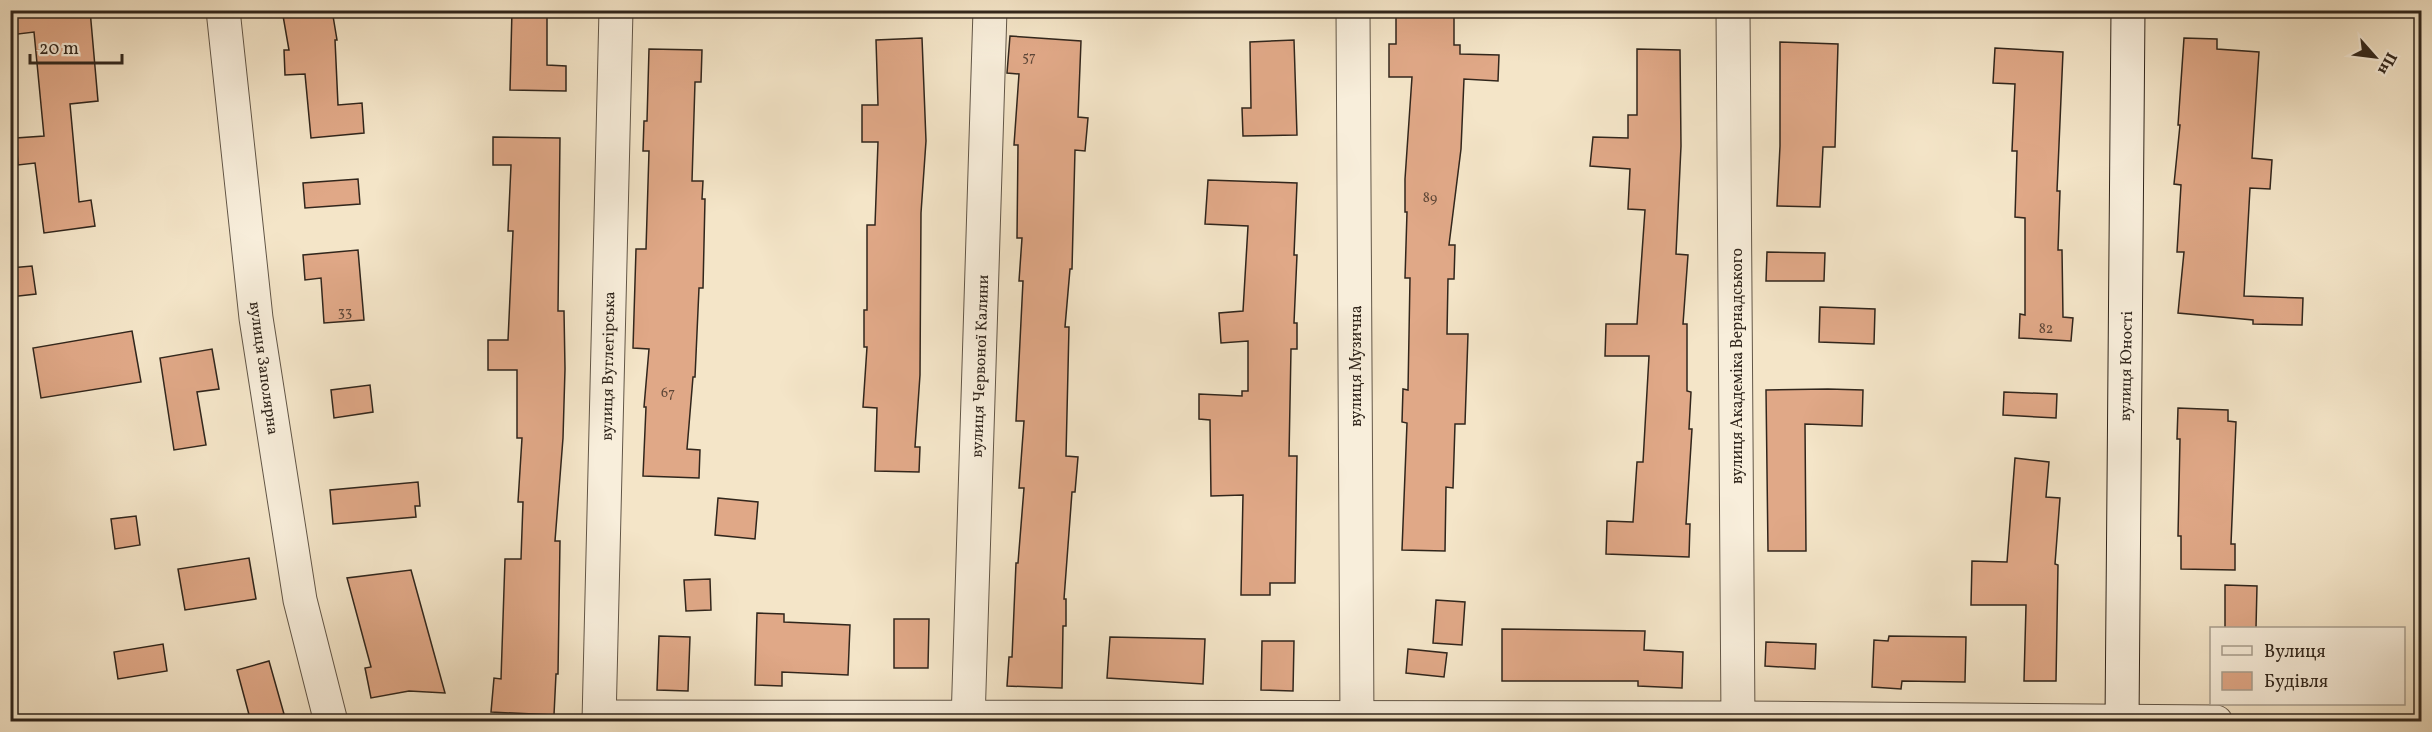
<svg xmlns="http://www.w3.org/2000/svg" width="2432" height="732" viewBox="0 0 2432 732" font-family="Vollkorn,serif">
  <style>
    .building { fill: #e0a887; stroke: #31261c; stroke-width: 1.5 }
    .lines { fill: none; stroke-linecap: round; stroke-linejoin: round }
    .street-casing { stroke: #625647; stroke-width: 35 }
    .secondary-casing { stroke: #31261c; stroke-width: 35 }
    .street { stroke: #f8eedb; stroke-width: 33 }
    .secondary { stroke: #f8eedb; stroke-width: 33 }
    .labels { text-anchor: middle; stroke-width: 4.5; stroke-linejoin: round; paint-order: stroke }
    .number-label { font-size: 14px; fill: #5d4637 }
    .street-label { font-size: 16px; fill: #31261c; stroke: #f8eedb }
  </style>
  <rect width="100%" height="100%" fill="#f4e5c8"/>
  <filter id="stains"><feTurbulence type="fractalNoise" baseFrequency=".00333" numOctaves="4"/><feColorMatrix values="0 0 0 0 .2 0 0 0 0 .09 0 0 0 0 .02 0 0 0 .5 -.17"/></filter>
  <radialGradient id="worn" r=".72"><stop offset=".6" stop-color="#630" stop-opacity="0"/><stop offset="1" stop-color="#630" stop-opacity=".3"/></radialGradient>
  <g class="building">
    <path d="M10,10H90L98,101L70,104L79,202L91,200L95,226L44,233L35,163L18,165L16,138L44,136L34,32L10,35Z"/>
    <path d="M282,10H332L337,40H335L338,105L362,103L364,133L311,138L305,74L285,75L284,50H289Z"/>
    <path d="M512,10H547V65L566,66V91L510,90Z"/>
    <path d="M1396,10H1454V45H1460V54L1499,55L1498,81L1464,79L1461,149L1449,245H1455L1454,279H1448L1447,334H1468L1465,424H1455L1453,488L1446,487L1445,551L1402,550L1407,423L1402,422L1403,389L1408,390L1410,278H1405L1407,212H1405V179L1412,77H1389V44H1396Z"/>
    <path d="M1010,36L1081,41L1078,117L1088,118L1085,151L1075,150L1072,269H1070L1065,327H1069L1066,456L1078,457L1075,492H1072L1064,599H1066V626H1063L1062,688L1007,686L1009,657H1012L1016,563H1018L1024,488H1019L1024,421H1016L1023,281H1019L1022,238H1017L1018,145H1014L1019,74L1007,73Z"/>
    <path d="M922,38L926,141L921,213L920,375L915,447H920L919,472L875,471L877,408L863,407L867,347H864V310H867V225H875L878,142H862V105H878L876,40Z"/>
    <path d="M2184,38L2217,39V49L2259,52L2252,158L2272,160L2270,189L2250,188L2244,296L2303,298L2302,325L2253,324V320L2178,313L2184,252H2177L2181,185L2174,184L2180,125H2178Z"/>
    <path d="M1294,40L1297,135L1243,136L1242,108H1251L1250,42Z"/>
    <path d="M1780,42L1838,44L1835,147H1823L1820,207L1777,206L1780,146Z"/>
    <path d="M1995,48L2063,52L2057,191H2060L2058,250H2062L2063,317L2073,318L2071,341L2019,338L2020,314L2025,315V218L2015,217L2017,151H2012L2015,84L1993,83Z"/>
    <path d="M649,49L702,50L701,82H695L692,181H703L702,199H705L703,288H699L695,377H693L687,449L700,450L699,478L643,476L646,407H644L649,349L633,348L636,249H646L649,151H643L644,121H647Z"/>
    <path d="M1637,49L1680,50L1681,146L1676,254L1688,255L1683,324H1687V391L1691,392L1689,429H1692L1686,524H1690L1689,557L1606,554L1607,521L1633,522L1637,462H1643L1649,356H1605L1606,324H1637L1645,210L1628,209L1630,169L1590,166L1593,137L1628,138V115H1637Z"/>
    <path d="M493,137L560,138L558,311H564L565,369L563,438L555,541H560L558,674H556L554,715L491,712L494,678L501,679L505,559H521L523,502H518L522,438H517V370H488V340H508L513,231H508L511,165H493Z"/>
    <path d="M358,179L360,204L305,208L303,183Z"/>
    <path d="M1208,180L1297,183L1294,255H1297L1294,323H1297V349H1291L1289,456H1297L1295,583H1270V595H1241L1243,495L1211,496L1210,420L1199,419V394L1242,396V391H1248V341L1221,343L1219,313L1243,311L1248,226L1205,224Z"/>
    <path d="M358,250L364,320L324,323L321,278L305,280L303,255Z"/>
    <path d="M1767,252L1825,253L1824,281H1766Z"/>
    <path d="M32,266L36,294L10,297V268Z"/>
    <path d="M1820,307L1875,309L1874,344L1819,342Z"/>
    <path d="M132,331L141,382L41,398L33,348Z"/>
    <path d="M212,349L219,389L197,392L206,445L174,450L160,358Z"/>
    <path d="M370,385L373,412L334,418L331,390Z"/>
    <path d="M1828,389L1863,390L1862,426L1805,424L1806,551H1768L1766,390Z"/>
    <path d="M2004,392L2057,394L2056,418L2003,415Z"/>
    <path d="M2178,408L2228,410V421L2236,422L2231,544H2235V570L2181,569V536H2178L2180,439H2177Z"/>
    <path d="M2015,458L2049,462L2046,497L2060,498L2055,564L2058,565L2056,681H2024L2026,605H1971L1972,561L2007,562Z"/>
    <path d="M418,482L420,506H415L416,517L333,524L330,490Z"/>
    <path d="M718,498L758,502L755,539L715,535Z"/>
    <path d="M136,516L140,545L115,549L111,519Z"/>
    <path d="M249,558L256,599L185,610L178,569Z"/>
    <path d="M411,570L445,693L409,691L371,698L365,668L371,667L347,578Z"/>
    <path d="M710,579L711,610L686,611L684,580Z"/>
    <path d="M2225,585L2257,586L2256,628H2225Z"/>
    <path d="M1436,600L1465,602L1462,645L1433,643Z"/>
    <path d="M757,613L784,614V622L850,625L848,675L782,672V686L755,685Z"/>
    <path d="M894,619H929L928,668H894Z"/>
    <path d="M1502,629L1645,631L1644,650L1683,652L1682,688L1638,686V681H1502Z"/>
    <path d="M659,636L690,637L688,691L657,690Z"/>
    <path d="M1889,636L1966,637L1965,682L1902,681L1901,689L1872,687L1874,640L1888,641Z"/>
    <path d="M1110,637L1205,639L1203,684L1107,678Z"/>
    <path d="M1262,641H1294L1293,691L1261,690Z"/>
    <path d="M1766,642L1816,644L1815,669L1765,666Z"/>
    <path d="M163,644L167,671L118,679L114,652Z"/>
    <path d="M1408,649L1447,653L1444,677L1406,673Z"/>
    <path d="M269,661L284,714L251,722L237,670Z"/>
  </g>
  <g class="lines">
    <defs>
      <g id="street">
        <path d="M223,10L256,318L300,600L331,722"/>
        <path d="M1353,10L1357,722"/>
        <path d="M1733,10L1738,722"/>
        <path d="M599,717L1738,718L2216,722"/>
        <path d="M599,722L616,10"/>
        <path d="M968,722L990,10"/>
      </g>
      <path id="secondary" d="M2122,722L2128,10"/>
    </defs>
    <use href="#street" class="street-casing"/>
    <use href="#secondary" class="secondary-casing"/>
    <use href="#street" class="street"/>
    <use href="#secondary" class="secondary"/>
  </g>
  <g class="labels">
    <g class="number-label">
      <text x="1029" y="61">57</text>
      <text x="1430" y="202">89</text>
      <text x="345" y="316">33</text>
      <text x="2046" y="333">82</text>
      <text x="668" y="397">67</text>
    </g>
    <g class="street-label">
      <text transform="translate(607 366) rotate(-89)" y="6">вулиця Вуглегірська</text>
      <text transform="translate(979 366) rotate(-88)" y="6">вулиця Червоної Калини</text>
      <text transform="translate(1355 366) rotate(-90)" y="6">вулиця Музична</text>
      <text transform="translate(1736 366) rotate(-90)" y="6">вулиця Академіка Вернадського</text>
      <text transform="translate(2125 366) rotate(-89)" y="6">вулиця Юності</text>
      <text transform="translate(265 368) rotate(82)" y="6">вулиця Заполярна</text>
    </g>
  </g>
  <rect width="2432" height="732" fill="none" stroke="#f4e5c8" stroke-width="36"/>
  <rect x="12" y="12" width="2408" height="708" fill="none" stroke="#31261c" stroke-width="3"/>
  <rect x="18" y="18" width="2396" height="696" fill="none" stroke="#31261c" stroke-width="1.5"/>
  <rect x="2210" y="627" width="195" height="78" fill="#f8eedb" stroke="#a89e8f" stroke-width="1.5"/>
  <rect x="2222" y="646" width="30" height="9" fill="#f8eedb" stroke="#a89e8f" stroke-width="1.5"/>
  <text x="2264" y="657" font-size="18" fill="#31261c">Вулиця</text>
  <rect x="2222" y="672" width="30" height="18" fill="#e0a887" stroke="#a89e8f" stroke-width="1.5"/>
  <text x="2264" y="687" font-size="18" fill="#31261c">Будівля</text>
  <g transform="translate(2375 57) rotate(118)" stroke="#f8eedb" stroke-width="4.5" paint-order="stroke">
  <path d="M0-4.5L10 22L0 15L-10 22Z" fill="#31261c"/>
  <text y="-9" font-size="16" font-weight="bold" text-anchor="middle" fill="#31261c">Пн</text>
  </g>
  <path d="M30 54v9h92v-9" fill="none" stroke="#31261c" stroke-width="3"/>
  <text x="39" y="54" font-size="18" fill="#31261c" stroke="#f8eedb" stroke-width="4.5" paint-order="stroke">20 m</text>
  <rect width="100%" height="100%" filter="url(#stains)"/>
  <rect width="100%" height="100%" fill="url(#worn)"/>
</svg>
